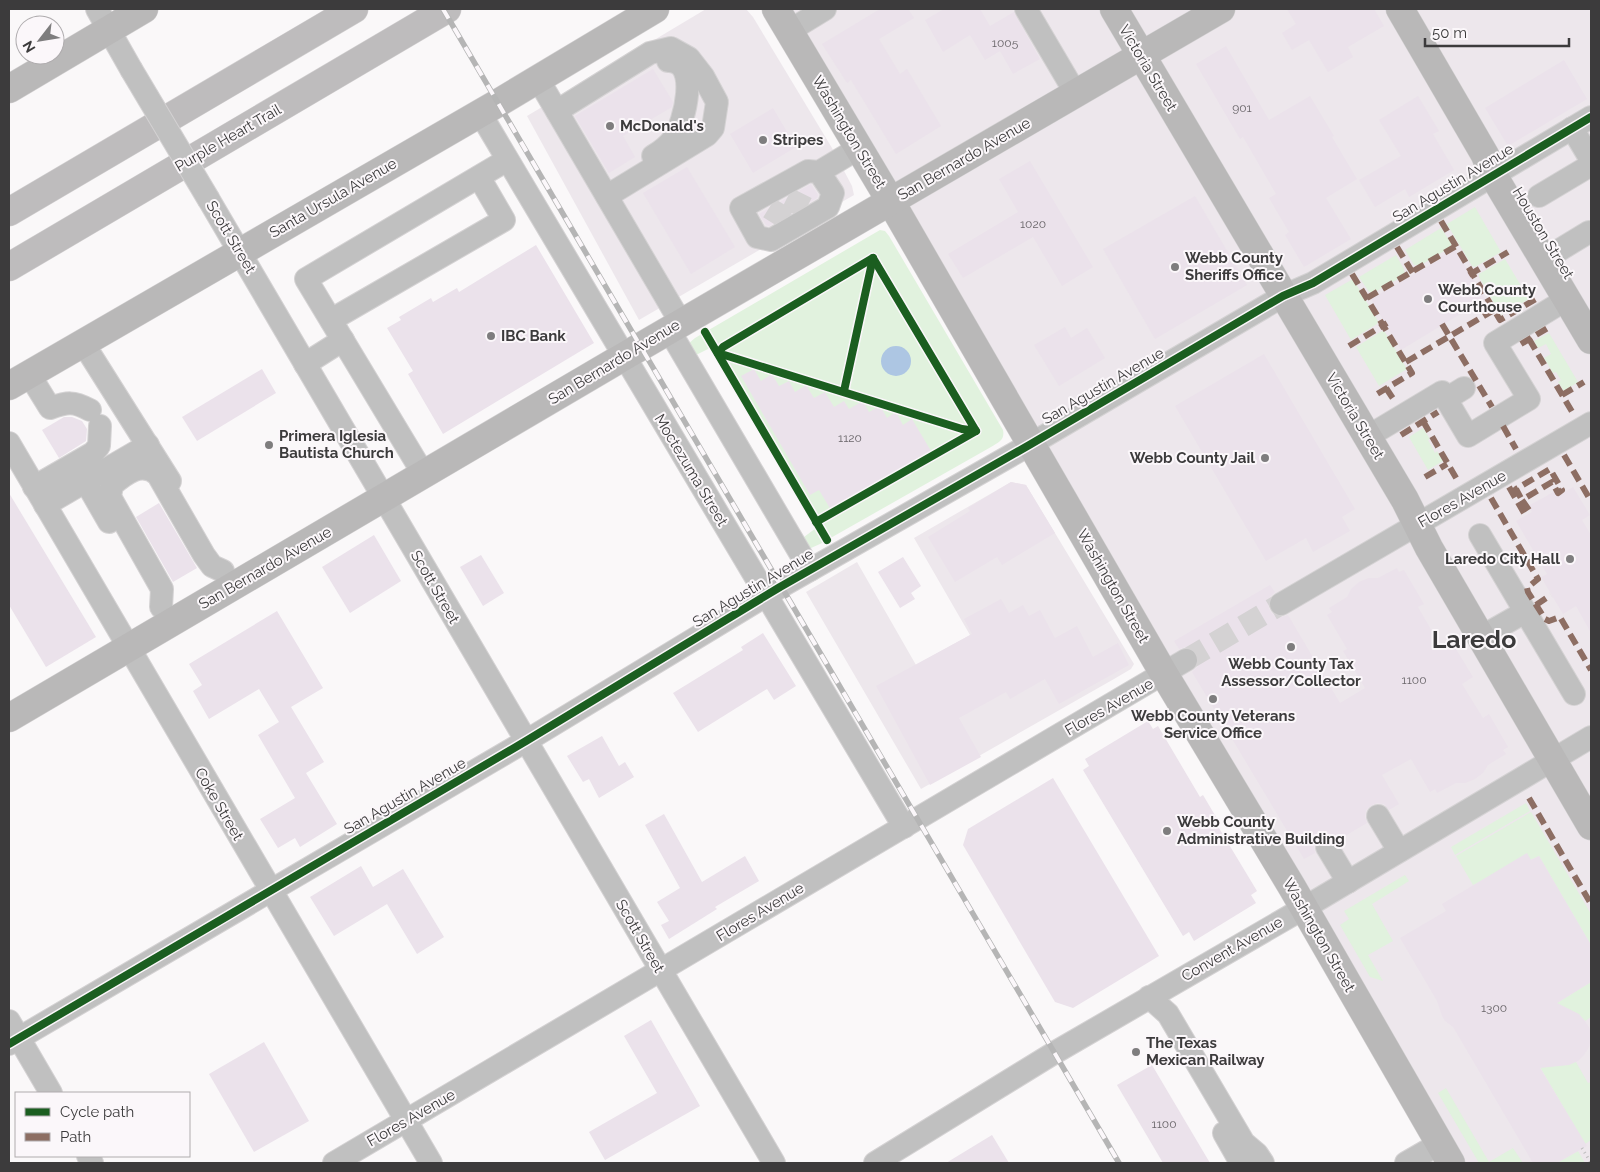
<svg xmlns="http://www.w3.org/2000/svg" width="1600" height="1172" viewBox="0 0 1600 1172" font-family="Raleway,sans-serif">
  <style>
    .built { fill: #ede7ec }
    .green { fill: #e1f2de }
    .water { fill: #adc6e3 }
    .building { fill: #ebe2eb }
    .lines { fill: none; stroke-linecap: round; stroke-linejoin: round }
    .minor-tunnel { stroke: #d4d2d3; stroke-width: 22; stroke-dasharray: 22 11; stroke-linecap: butt }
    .minor-casing { stroke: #d4d2d3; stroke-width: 24 }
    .major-casing { stroke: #d4d2d3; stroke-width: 29 }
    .highway-casing { stroke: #d4d2d3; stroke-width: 29 }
    .path { stroke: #bebdbe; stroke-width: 3; stroke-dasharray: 1 4; stroke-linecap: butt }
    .minor { stroke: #c0c0c0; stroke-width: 22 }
    .major { stroke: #b9b8b8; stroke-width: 28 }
    .highway { stroke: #bebcbd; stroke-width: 28 }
    .rail-casing { stroke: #b5b5b5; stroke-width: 5.5 }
    .rail { stroke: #fbf7fa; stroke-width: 4; stroke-dasharray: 11; stroke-linecap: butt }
    .minor-bridge-casing { stroke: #d4d2d3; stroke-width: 24; stroke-linecap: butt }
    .minor-bridge { stroke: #c0c0c0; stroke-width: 22 }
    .quiet { stroke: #8d6e63; stroke-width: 6; stroke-dasharray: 12 6; stroke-linecap: butt }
    .cycleway-casing { stroke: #fbf7fa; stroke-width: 11 }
    .cycleway { stroke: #1b5e20; stroke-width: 8 }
    .poi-dot { fill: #7e7d7e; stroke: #fbf7fa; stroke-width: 2 }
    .labels { text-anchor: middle; stroke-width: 4; stroke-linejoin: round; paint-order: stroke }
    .number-label { font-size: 12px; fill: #6a666a }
    .street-label { font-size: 15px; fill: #3c3b3c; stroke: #fbf7fa }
    .poi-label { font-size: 15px; font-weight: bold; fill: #3c3b3c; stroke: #fbf7fa; text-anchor: start }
    .town-label { font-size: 25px; font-weight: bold; fill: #3c3b3c; stroke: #fbf7fa }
  </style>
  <rect width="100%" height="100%" fill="#faf8f9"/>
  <g class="built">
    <path d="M706,9H746L753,17L832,148L852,186L854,195L639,320L527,116Z"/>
    <path d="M776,9H1591V1163H1451Z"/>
    <path d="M1011,482L1026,485L1134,664L1131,669L1114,679L921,789L806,592L857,562L916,665L970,635L914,538Z"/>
  </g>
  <g class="green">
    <path d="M1475,207L1501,252L1475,267L1472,266L1447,224Z"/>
    <path d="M1441,228L1451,243V247L1421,265H1414L1405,250Z"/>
    <path d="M880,230L885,231L889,236L1003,430C1005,440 999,442 991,447L820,544L811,548L808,546L804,537L816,528L710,348L696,355L688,344L695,338Z"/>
    <path d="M1396,255L1404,269L1405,275L1375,292H1369L1359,277Z"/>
    <path d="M1505,259L1529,299L1501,315L1479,277V274Z"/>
    <path d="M1353,279L1378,321L1377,324L1351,340L1325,295Z"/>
    <path d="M1382,331L1385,332L1407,369L1379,386L1356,347Z"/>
    <path d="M1549,333L1578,382L1564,391L1558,382L1561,380L1556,372L1553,373L1544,358L1551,354L1546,344L1538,348L1534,341Z"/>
    <path d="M1423,428L1430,439L1428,440L1435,453L1437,451L1443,461L1428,470L1409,437Z"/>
    <path d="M1526,803L1530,811L1455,855L1451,847Z"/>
    <path d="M1531,812L1591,914V945L1539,856L1473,885L1456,856Z"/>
    <path d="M1405,875L1409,881L1372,904L1393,941L1368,955L1383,981L1370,977L1340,925L1349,919L1344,911Z"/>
    <path d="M1591,982V1017L1585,1021C1574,1009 1564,1009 1549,1008Z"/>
    <path d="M1533,1055L1576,1062L1588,1083L1591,1082V1140L1585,1144Z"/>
    <path d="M1446,1088L1489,1162L1513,1148L1523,1163H1479L1438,1093Z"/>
    <path d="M1578,1151L1585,1163H1557Z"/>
  </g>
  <circle class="water" cx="896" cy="361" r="15"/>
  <g class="building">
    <path d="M880,9H908L914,18L879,39L900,74L907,69L941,126L896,154L851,80L847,83L822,44Z"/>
    <path d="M944,9H980L990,26L1014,12L1040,59L1013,74L1000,51L985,60L970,35L943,52L925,20Z"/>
    <path d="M1287,9H1374L1384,26L1348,47L1353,57L1328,72L1309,40L1292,50L1282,33L1296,24Z"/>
    <path d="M1226,46L1269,120L1310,96L1334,136L1332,137L1357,179L1326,198L1351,239L1304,267L1285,235L1289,232L1269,198L1276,194L1243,137L1240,139L1196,64Z"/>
    <path d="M1564,60L1587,99L1508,146L1485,108Z"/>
    <path d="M653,69L673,102L672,107L623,136L635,157L609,173L575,116Z"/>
    <path d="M1418,96L1439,131L1433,134L1454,170L1409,197L1405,189L1375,207L1359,180L1401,156L1379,120Z"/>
    <path d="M773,108L796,147L753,173L730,134Z"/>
    <path d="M1030,161L1093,267L1062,286L1033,237L963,278L948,254L1018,212L999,179Z"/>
    <path d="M687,167L735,247L691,274L643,193Z"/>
    <path d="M811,184L818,195L817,198L769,226L766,225L759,214Z"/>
    <path d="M1195,196L1247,285L1155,339L1103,249Z"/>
    <path d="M536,245L594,343L443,434L408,374L413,371L387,328L401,320L399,317L431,298L433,302L457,288L459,292Z"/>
    <path d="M1455,249L1485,299L1401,350L1371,299L1441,259L1440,257Z"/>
    <path d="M1065,327L1071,338L1087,328L1105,358L1059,386L1034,345Z"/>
    <path d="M1264,354L1355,509L1342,517L1350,531L1313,552L1306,538L1266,561L1175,406Z"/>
    <path d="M262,369L276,393L197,441L182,417Z"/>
    <path d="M754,369L761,381L772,374L779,386L789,381L795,392L806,385L814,398L825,392L834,407L844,401L849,409L863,401L869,412L880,406L887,418L896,412L903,425L912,419L931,451L831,510L819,490L810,495L741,376Z"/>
    <path d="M64,417H72L82,421L87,429L86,441L59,458L42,430Z"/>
    <path d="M1011,482L1026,485L1055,533L1002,565L997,557L955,582L928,537L970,511L968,508Z"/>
    <path d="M1573,487L1590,515L1582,520L1591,535V633L1576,606L1563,614L1541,577L1547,574L1516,521L1532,512L1528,506L1543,498L1555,491L1558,496Z"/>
    <path d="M9,493L96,637L46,667L9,605Z"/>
    <path d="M159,503L197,568L173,582L136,517Z"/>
    <path d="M374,535L401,581L350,613L322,567Z"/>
    <path d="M481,555L504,593L483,606L460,567Z"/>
    <path d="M903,557L921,586L911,593L915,599L900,608L878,572Z"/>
    <path d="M1397,568L1399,572L1404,570L1424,604L1418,607L1440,645L1450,639L1473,677L1462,684L1483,718L1489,714L1508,747L1503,750L1506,754L1488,765L1483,773L1475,779L1465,783H1456L1437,793L1435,789L1430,792L1411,759L1382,775L1399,804L1389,810L1384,804L1377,803L1372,805L1366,810L1365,817L1367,823L1338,840L1333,835L1326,834L1321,836L1315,841L1314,847L1315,853L1304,859L1192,672L1198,666L1199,660L1198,654L1192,648L1185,647L1179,649L1174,641L1270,585L1275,592L1270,597L1268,604L1270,611L1275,616L1281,617L1288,615L1340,703L1365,688L1343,651L1347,649L1327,615L1332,612L1329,608L1347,597L1351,589L1359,582L1369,578H1378Z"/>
    <path d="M1001,599L1009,613L1023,605L1029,616L1040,610L1055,638L1077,626L1093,657L1118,643L1129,665L1059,704L1045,679L1010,699L1006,692L959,718L981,757L930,785L876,686L972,634L964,619Z"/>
    <path d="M277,611L323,688L291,707L324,762L306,773L337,824L300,847L295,838L278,848L260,819L295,798L258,735L279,722L259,689L209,719L193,691L202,685L189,664Z"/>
    <path d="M763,633L796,686L774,700L767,689L698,732L673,693L743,650L741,647Z"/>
    <path d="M1148,721L1153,729L1158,726L1200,797L1203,795L1219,822L1216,823L1257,891L1251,895L1256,903L1194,941L1189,932L1183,936L1083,770L1089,766L1085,759Z"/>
    <path d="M602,736L619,766L625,762L634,777L599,798L589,779L583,782L567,756Z"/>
    <path d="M1053,778L1159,956L1073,1008L1055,1002L963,845L968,829Z"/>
    <path d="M664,814L702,882L745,856L759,881L715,907L717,909L669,939L661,925L669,921L657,902L680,888L645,825Z"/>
    <path d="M1527,853L1531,860L1539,856L1591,945V982L1557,1003L1579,1014L1585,1021L1590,1029L1591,1038L1589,1047L1584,1055L1578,1061L1569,1065L1540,1068L1587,1146L1557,1163H1533L1453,1027L1445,1021L1442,1016L1437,1001L1400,938L1446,911L1442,904Z"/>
    <path d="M361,866L373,887L403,869L444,937L417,954L387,904L334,936L310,897Z"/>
    <path d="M651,1020L700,1106L605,1160L589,1132L657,1093L624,1036Z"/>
    <path d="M264,1042L309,1121L254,1152L209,1074Z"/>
    <path d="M1152,1065L1210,1163H1163L1117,1085Z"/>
    <path d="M992,1135L1009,1163H946Z"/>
  </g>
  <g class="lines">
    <g class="minor-tunnel">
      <path d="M787,198L809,209"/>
      <path d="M769,208L790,221"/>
      <path d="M1186,660L1281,604"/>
    </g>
    <defs>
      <g id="minor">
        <path d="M97,9L131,69"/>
        <path d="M1026,9L1076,94"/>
        <path d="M789,31L825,9"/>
        <path d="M538,79L681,323"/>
        <path d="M557,111L650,53L671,48L689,58L703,76L717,102L713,128L707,135L607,196"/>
        <path d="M480,113L904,827"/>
        <path d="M1572,128L1591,160"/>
        <path d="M653,156C660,152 669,145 674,138C684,123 701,60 668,61"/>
        <path d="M819,172L833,193L828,207L771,240L757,237L741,208L808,171L819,172L859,148"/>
        <path d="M1539,196L1591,165"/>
        <path d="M209,200L774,1163"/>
        <path d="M1543,260L1589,232"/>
        <path d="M331,320L504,220L479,177"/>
        <path d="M669,330L810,570"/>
        <path d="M83,343L170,481"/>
        <path d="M305,364L343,340"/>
        <path d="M29,374L50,408C68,402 73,401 90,410"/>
        <path d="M1446,399L1464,388"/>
        <path d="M1367,437L1442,392L1468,436L1529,399L1495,343L1567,299"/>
        <path d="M9,443L431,1163"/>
        <path d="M424,475L306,279L507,160"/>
        <path d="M86,482L109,522"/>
        <path d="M34,487L93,453L99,446L100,426"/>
        <path d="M45,505L148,445"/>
        <path d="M1480,535L1574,694"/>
        <path d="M1281,604L1591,423"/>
        <path d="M161,607L162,589L110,497L112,485C125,474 142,460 158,475L204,555L212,566L223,571"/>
        <path d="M1481,637L1525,612"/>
        <path d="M1378,816L1399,851"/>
        <path d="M1327,847L1348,882"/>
        <path d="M1149,997L1168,1014L1244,1143L1257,1154L1263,1163"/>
        <path d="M9,1021L51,1093"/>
        <path d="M9,1044L526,741L780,587L1031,444L1283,296L1313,283L1591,117"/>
        <path d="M1224,1133L1241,1163"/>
        <path d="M88,1156L92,1163"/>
        <path d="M334,1163L1186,660"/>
        <path d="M875,1163L1054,1053L1304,908L1591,737"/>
        <path d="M1406,1163L1439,1144"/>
      </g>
      <g id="major">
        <path d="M776,9L891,202L1164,674L1292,887L1451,1163"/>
        <path d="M1114,9L1405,500L1429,548L1591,826"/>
        <path d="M1400,9L1485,155L1493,175L1591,340"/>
        <path d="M9,89L144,9"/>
        <path d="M9,386L498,103L655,9"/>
        <path d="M9,718L640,347L1221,9"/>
      </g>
      <g id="highway">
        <path d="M9,212L354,9"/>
        <path d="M9,267L447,9"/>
      </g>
    </defs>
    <use href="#minor" class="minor-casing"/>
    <use href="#major" class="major-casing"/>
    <use href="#highway" class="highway-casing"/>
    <g class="path">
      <path d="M1590,1043H1591"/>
      <path d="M1582,1148L1591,1163"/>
    </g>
    <use href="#minor" class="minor"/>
    <use href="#major" class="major"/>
    <use href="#highway" class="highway"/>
    <defs>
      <path id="rail" d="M443,9L1119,1163"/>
    </defs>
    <use href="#rail" class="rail-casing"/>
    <use href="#rail" class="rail"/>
    <defs>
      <path id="minor-bridge" d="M131,69L209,200"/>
    </defs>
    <use href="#minor-bridge" class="minor-bridge-casing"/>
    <use href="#minor-bridge" class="minor-bridge"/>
    <g class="quiet">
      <path d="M1441,221L1500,320L1536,299"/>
      <path d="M1397,247L1414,275"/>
      <path d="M1352,274L1412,373L1377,394"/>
      <path d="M1469,275L1508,252"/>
      <path d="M1367,298L1456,246"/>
      <path d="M1442,324L1492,407"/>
      <path d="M1529,339L1574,415"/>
      <path d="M1521,344L1551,326"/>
      <path d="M1349,346L1387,323"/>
      <path d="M1406,362L1494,310"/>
      <path d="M1386,388L1394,400"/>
      <path d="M1562,395L1584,382"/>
      <path d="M1423,421L1459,483"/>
      <path d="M1503,426L1516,449"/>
      <path d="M1401,435L1438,412"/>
      <path d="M1564,455L1591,501"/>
      <path d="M1425,477L1447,464"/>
      <path d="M1509,487L1524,513L1529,510L1522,500L1552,482L1558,493L1562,490L1550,469L1516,489L1522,500"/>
      <path d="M1491,498L1538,579L1527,588L1528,592L1545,619L1549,621L1560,617L1591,670"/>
      <path d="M1536,605L1551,595"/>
      <path d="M1529,798L1591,904"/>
    </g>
    <defs>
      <g id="cycleway">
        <path d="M873,258L976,431L962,429L718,353L723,347Z"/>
        <path d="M705,332L827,540"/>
        <path d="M844,391L873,258"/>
        <path d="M816,522L976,431"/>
        <path d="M9,1044L526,741L780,587L1031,444L1283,296L1313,283L1591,117"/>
      </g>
    </defs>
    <use href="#cycleway" class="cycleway-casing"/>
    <use href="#cycleway" class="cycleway"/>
  </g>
  <g class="poi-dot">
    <circle cx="610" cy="126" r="5"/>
    <circle cx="763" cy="140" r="5"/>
    <circle cx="1175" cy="267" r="5"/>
    <circle cx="1428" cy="299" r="5"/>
    <circle cx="491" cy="336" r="5"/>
    <circle cx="269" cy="445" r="5"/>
    <circle cx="1265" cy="458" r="5"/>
    <circle cx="1570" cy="559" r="5"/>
    <circle cx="1291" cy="647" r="5"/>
    <circle cx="1213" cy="699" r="5"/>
    <circle cx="1167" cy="831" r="5"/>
    <circle cx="1136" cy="1052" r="5"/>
  </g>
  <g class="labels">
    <g class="number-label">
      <text x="1005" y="47">1005</text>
      <text x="1242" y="112">901</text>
      <text x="1033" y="228">1020</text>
      <text x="850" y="442">1120</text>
      <text x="1414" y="684">1100</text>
      <text x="1494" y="1012">1300</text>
      <text x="1164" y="1128">1100</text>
    </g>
    <g class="street-label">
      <text transform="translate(1148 68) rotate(59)" y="5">Victoria Street</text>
      <text transform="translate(849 132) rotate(59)" y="5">Washington Street</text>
      <text transform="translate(228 138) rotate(-30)" y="5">Purple Heart Trail</text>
      <text transform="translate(964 159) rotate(-30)" y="5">San Bernardo Avenue</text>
      <text transform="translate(1453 183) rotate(-31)" y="5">San Agustin Avenue</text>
      <text transform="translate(333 198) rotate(-30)" y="5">Santa Ursula Avenue</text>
      <text transform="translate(1543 233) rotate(59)" y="5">Houston Street</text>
      <text transform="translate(231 237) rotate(59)" y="5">Scott Street</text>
      <text transform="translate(614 362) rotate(-31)" y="5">San Bernardo Avenue</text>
      <text transform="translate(1103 386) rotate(-30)" y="5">San Agustin Avenue</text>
      <text transform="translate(1355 416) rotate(59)" y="5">Victoria Street</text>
      <text transform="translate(691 470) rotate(59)" y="5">Moctezuma Street</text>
      <text transform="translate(1462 499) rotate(-30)" y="5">Flores Avenue</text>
      <text transform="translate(265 568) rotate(-30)" y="5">San Bernardo Avenue</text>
      <text transform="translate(1113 586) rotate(60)" y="5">Washington Street</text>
      <text transform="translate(435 587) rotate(60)" y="5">Scott Street</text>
      <text transform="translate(753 588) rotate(-31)" y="5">San Agustin Avenue</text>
      <text transform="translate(1109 707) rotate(-30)" y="5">Flores Avenue</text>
      <text transform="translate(405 796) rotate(-30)" y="5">San Agustin Avenue</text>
      <text transform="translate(219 804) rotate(60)" y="5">Coke Street</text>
      <text transform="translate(760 912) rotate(-31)" y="5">Flores Avenue</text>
      <text transform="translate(1319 935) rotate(60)" y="5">Washington Street</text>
      <text transform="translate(640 936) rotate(60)" y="5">Scott Street</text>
      <text transform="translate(1232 949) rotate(-30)" y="5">Convent Avenue</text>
      <text transform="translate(411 1118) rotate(-30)" y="5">Flores Avenue</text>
    </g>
    <g class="poi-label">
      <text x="620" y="131">McDonald's</text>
      <text x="773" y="145">Stripes</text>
      <text x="1185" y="263">Webb County<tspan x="1185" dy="17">Sheriffs Office</tspan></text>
      <text x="1438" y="295">Webb County<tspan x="1438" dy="17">Courthouse</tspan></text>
      <text x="501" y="341">IBC Bank</text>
      <text x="279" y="441">Primera Iglesia<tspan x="279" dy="17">Bautista Church</tspan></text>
      <text x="1255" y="463" text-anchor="end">Webb County Jail</text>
      <text x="1560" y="564" text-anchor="end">Laredo City Hall</text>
      <text x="1291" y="669" text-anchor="middle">Webb County Tax<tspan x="1291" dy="17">Assessor/Collector</tspan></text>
      <text x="1213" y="721" text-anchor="middle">Webb County Veterans<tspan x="1213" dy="17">Service Office</tspan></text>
      <text x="1177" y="827">Webb County<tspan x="1177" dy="17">Administrative Building</tspan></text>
      <text x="1146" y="1048">The Texas<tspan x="1146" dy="17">Mexican Railway</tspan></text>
    </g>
    <g class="town-label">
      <text x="1474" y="648">Laredo</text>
    </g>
  </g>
  <rect width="1600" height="1172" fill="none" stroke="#3c3b3c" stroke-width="20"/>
  <rect x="15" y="1092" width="175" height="65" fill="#fbf7fa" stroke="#afacae"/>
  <rect x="25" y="1108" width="25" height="8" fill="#1b5e20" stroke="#afacae"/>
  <text x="60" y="1117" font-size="15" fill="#3c3b3c">Cycle path</text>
  <rect x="25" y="1133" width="25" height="8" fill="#8d6e63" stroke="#afacae"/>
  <text x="60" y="1142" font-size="15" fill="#3c3b3c">Path</text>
  <g transform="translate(40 40) rotate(239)"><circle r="24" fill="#fbf7fa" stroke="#afacae"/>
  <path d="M0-4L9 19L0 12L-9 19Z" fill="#7e7d7e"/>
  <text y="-8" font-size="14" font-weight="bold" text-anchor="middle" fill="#3c3b3c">N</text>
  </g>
  <path d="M1425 38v8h144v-8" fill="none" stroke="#3c3b3c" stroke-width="2.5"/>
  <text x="1432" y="38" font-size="15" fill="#3c3b3c" stroke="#fbf7fa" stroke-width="4" paint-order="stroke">50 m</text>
</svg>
